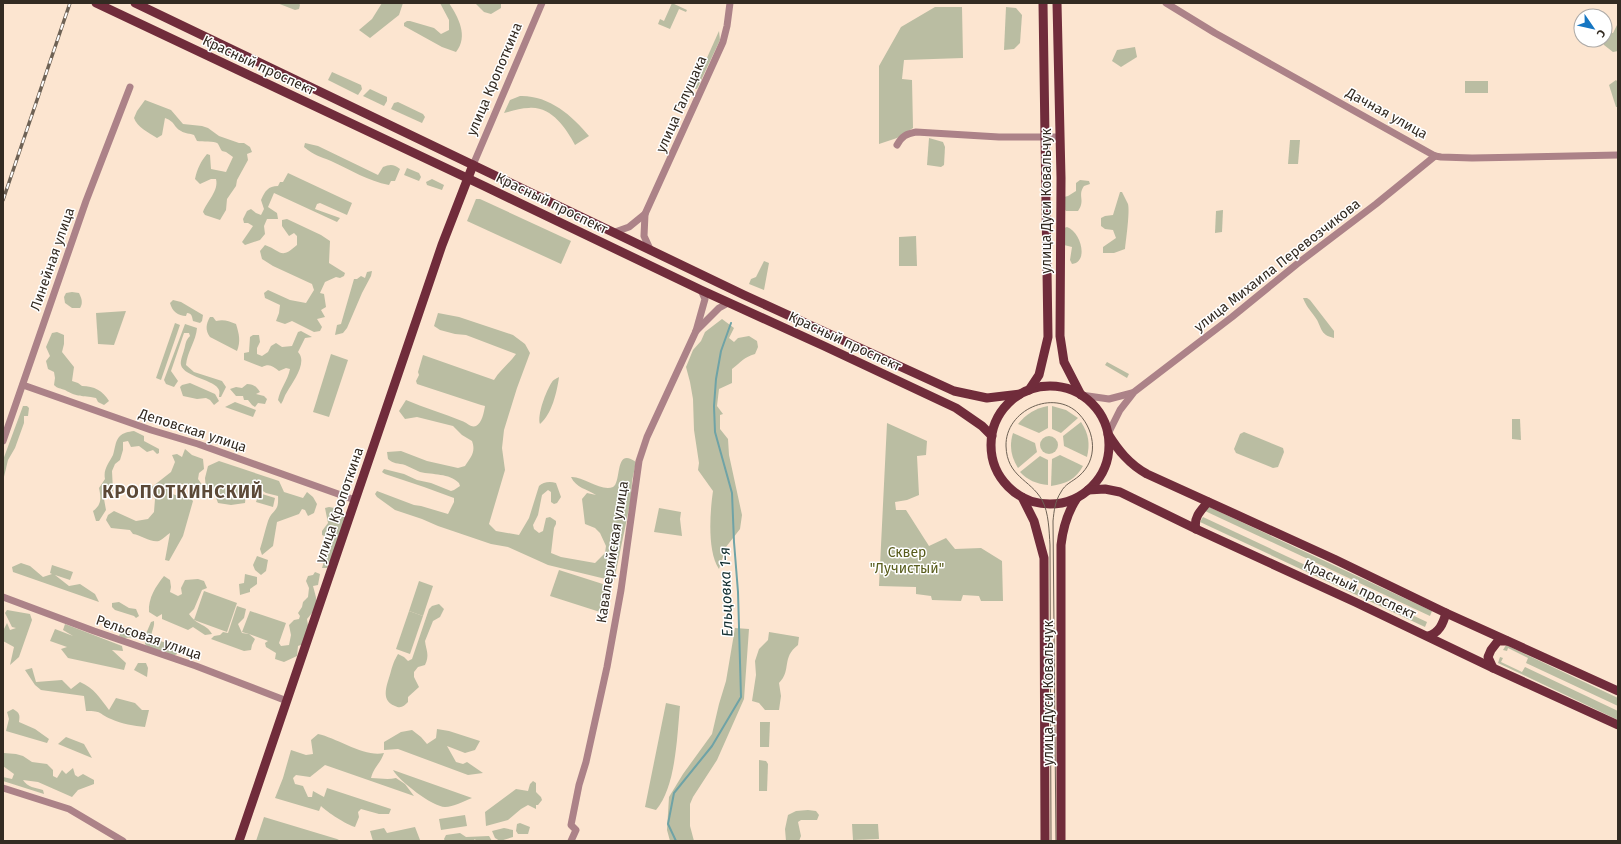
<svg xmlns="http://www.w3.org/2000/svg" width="1621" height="844" viewBox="0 0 1621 844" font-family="'Fira Sans',sans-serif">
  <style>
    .green { fill: #babda2 }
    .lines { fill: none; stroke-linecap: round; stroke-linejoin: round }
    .stream { stroke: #6fa3a6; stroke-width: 2 }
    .minor { stroke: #ac8288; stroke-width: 7 }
    .major { stroke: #702c3b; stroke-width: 9 }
    .tram { stroke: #6e6255; stroke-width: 1 }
    .rail-casing { stroke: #6e6255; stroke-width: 3.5 }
    .rail { stroke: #fff; stroke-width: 2; stroke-dasharray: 6; stroke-linecap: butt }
    .labels { text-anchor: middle; stroke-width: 3; stroke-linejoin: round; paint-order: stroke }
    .street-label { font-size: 14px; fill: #332b22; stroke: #fff }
    .park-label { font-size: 14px; fill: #585c1c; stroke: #fff }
    .water-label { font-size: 15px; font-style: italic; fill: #122e30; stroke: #fff }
    .district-label { font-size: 18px; font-weight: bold; letter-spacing: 1px; fill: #5c4937; stroke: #fff }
  </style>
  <rect width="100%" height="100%" fill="#fce5d0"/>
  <g class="green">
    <path d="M277,3H299L300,5L299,9L295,10Z"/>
    <path d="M382,3H403L399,15L370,38L359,30L372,19Z"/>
    <path d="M440,3H449C458,17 469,36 456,52L442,47L404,26V23L407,21H410L434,28L441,34L449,30V20Z"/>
    <path d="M475,3H500L501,4V8L491,14L484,12Z"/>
    <path d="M672,3L687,10L686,12L679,9L670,29L658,24L660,19L664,21Z"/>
    <path d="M935,7H962L963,58L904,60L902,79L912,80L913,128L897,138L879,144V66L901,27Z"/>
    <path d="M1006,7L1016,8L1022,15L1020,43L1014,49L1004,50Z"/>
    <path d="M1618,23V51L1613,52L1604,45L1603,40H1605V32L1613,33Z"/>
    <path d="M719,31L720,40L697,89H693Z"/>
    <path d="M1135,47L1137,57L1121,67L1112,61L1117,50Z"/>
    <path d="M332,72L361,85L362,89L358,95L328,80Z"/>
    <path d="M1616,80L1618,82V107H1616L1609,85Z"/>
    <rect x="1465" y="81" width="23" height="12"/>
    <path d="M370,89L387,97V101L384,106L363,96Z"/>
    <path d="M520,96C548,95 572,115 589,136L575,145C566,128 551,106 529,108C521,108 512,111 504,113L510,100Z"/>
    <path d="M145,100L171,110L183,124L202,126L208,128L219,136L239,143H244L250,147L252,152L247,154L248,160L237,180L236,186L227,199L226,210L220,220L205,215L203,212C207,201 219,191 216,179H211L200,184L195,179C197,169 201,161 207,154L210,155L211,169L226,172L233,157L226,152L222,151C220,149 219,144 217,143C215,141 202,142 197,141L194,135C190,133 185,134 181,131C173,127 176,122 165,118L162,135L157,138C149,133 137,127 134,118L137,111Z"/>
    <path d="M398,102L423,114L425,117L422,123L391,109L394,103Z"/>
    <path d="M929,138L943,142L945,147L944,165L941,167L927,165Z"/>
    <path d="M1290,140H1300L1298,164H1288Z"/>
    <path d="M305,143L318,146L378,175L383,167C390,164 394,164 400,169L395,181H391L389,185C368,181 351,170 331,161C319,156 315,156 304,147Z"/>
    <path d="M407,168L419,173L421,177L419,181L404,175Z"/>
    <path d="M288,173L352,203L347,215L320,203L317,204L315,209L340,218L337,222L274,193L268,207L277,213L278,219H267L264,226L265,234L260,240L245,245L242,242L253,226L248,223H244L243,219L247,211L251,209L256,213L261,215L264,209L261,200C265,191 268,186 278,186L280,182H283Z"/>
    <path d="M432,179L444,185L442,190L427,185L426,182Z"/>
    <path d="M1080,180L1089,181L1090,184L1084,186C1077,196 1086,200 1078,211H1066L1064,209V197L1068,196L1076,191V183Z"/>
    <path d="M1120,192H1122C1124,196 1126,200 1128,204C1130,212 1126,239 1125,249L1114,253H1103V247L1116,238L1113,230L1105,229L1101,226V218L1105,216L1113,215Z"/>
    <path d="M476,199H480L571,241L561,264L467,221Z"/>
    <path d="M1223,210L1222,232L1215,233L1216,211Z"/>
    <path d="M287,219L321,235L330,241L329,263L345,273L344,276L340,278L336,277L325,282L320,293L324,294L326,307L321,310L325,317L317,319L322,327L320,331L314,332L292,321L285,324L276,321L279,313L280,305L265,298L264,293L268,290L290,300L306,303L314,290L312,284L273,266L262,259L260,251L265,245C282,251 280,260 297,245V236L294,233L289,236L282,226V220Z"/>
    <path d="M1067,227C1081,232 1089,262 1072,264L1070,260L1072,247L1064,245V228Z"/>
    <path d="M916,236L917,266H899V237Z"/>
    <path d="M764,261L769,263L764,290L749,284L751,279L756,277Z"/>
    <path d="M372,271L371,276L362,293L347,328L343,333L335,335L337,325L341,324L354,279H357L361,276L365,278L367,272Z"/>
    <path d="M72,292L79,293C82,299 83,303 80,308H72L65,303L64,297L66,293Z"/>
    <path d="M1303,298H1307L1310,300L1334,331V338C1319,335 1322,326 1315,317C1310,310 1306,306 1303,298Z"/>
    <path d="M173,300L181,302L203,315L202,321L200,323L193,321C192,317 192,313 187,313L186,316C178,316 172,311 170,303Z"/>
    <path d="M126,311L114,345L98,344L96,313Z"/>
    <path d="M438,313L459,317L513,335L525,344L530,353L517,388L504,430L502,448L505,470L489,524L496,531L519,535L529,518L539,486C543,482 550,481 556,483L561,497L557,503L554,504L551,502V492L548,490L542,495L538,515L533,525L534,529L539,533L543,531L546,518L550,517L556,521V524L554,528L551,553L561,557L595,563L605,553L606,546L600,533L595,528L585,524L582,499L587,493L596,495C587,489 576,488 571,477C583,476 601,492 613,487C622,482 614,446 636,462L632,481L631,499L614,581L548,565L508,547L491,544L438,526L422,519L395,510L377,497L375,494L377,491L414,505L421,506L448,514L454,502V498L424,487L385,474L382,472L384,469L404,474L417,480L431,483L451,491L454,490L460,486L459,483C449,473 433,475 420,472C415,470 410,467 405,465C398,463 393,464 388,459L387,452L401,451L427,461L458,468L465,466C471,457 476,452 472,441L462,435L453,426L417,417L405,419L399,411L406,400C424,408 443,413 462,421C466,422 471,428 476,426C482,423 484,412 485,406L481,405L417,384L416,381L419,375L418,372L423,355L494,380C500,370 509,364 516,354L466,335L455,334L440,330L434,326Z"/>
    <path d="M210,317H213L216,321C224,319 228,321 236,324C239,334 241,341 237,351L210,337C205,330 206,324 210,317Z"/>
    <path d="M722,319L734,328L729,338L734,342L738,338L749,336L757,341L758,347L755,354C744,357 741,362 732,369V383L719,389L717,406L723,414L720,415V429L728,439L729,455L742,515L740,529L726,547L719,569C707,551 710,512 713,491L698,470L699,463L694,430L693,399L690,382L686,367L693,350L701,341L705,332Z"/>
    <path d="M175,323L180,325L161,380L156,378Z"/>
    <path d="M185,324L197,328C196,341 187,352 186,365L194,372L222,381L226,387L221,397H219C219,395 220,392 219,390C216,380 184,377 181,365C180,361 183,354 184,350C186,344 185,341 190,336L189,333H184L171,371L178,381L174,387L166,384L164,380Z"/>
    <path d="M301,331L312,337L305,338L298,352C308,362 293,382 287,392C284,396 284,400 281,404L278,400C280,389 288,380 290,369L286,368L279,371C273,366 269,363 262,367L244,360V353L249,352L250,337L253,335H259L260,342L257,348V354L262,356L268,352L271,346L276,343L282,347L292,346L298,332Z"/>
    <path d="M57,332L64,335V344L62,352L74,367L72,381L78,383L82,386C94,386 103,391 109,401L104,405L98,402L96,398C81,395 79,398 65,390C60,388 58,389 54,385L55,378L54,372L48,369L46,361L50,356L46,347L52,333Z"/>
    <path d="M331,354L348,360L329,417L313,412Z"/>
    <path d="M1107,362L1129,374L1127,378L1105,365Z"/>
    <path d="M559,377C557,392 552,414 540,424C537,415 546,391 552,382C553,380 557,378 559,377Z"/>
    <path d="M190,383L215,394L219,401L214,405L210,400L206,398L197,399L183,396L180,387L182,385Z"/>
    <path d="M247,384C253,384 256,386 260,392L256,394L264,396L267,399L265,404L258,403L255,407L252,405L248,400H244L243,396H236L230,389L236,387L242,388Z"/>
    <path d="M235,402L256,410L253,417L225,407Z"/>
    <path d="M23,406H27L29,408L28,416H24V423L15,448L8,460L3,481V460Z"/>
    <path d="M1048,406V428L1039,433L1018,424C1026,414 1036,408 1048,406Z"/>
    <path d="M1052,406L1066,410L1078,418L1061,433L1052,429Z"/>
    <path d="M1512,419H1520L1521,440L1512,439Z"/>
    <path d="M1081,422C1089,434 1090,444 1087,457L1064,446L1063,436Z"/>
    <path d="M887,423L927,441L926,455L917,456L919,495L907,500L895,502L896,510H906L929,546L946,538L955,549L981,548L1002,561L1003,601H981L979,596L963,595L961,601L932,600L931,596L916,594V587L879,586Z"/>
    <path d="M134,431L144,436V441L159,449V453L157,454L153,450L147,452L139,446L131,447L128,441L123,442V450L120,460L115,464L112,471L113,491L104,499L106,510L99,521H96L93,511C102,505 101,497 99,488L105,479C103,469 109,463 113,455C115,449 115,442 119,437C124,432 128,432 134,431Z"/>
    <path d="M1244,432L1283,448L1284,452L1278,467L1273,468L1236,453L1234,449L1240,434Z"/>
    <path d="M1013,433L1035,443L1037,452L1018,468C1011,457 1009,446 1013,433Z"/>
    <circle cx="1049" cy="445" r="9"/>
    <path d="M185,449L192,455L203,459L204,469L199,473L198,479L203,486V491L199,492L190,491L188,484H174L171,493L175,495L189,497L193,501L183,536L169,561L165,560L170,533C167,535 163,539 159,541C151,543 141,535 133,534L130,530L111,528L106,520L108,515L114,511L136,521L148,519L154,512L155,499L148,490L171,472L175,462L172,455L177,454L182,457Z"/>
    <path d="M1060,455L1083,466C1076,479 1066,484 1051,486L1052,459Z"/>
    <path d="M1040,456L1048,460V485C1037,484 1027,480 1020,472Z"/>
    <path d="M219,461L279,481L284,492L303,498L307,492L313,497L317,504L314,513L308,516L305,510L302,509L299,514L277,522L273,546L262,555L260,549C263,540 265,530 268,521C273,508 279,513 278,496L266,493L255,486L251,495L246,494L245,503L231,505L218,503L215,495L206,491L205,478L208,466Z"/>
    <path d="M259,493L275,498L273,507L256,502Z"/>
    <path d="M1207,506L1432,611L1430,616L1205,511Z"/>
    <path d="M329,507C340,508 343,514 349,522L327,568H322L331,539L322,535V531L328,523L325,508Z"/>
    <path d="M659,508L681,512L680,519L682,536L654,532Z"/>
    <path d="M1203,517L1427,622L1425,627L1200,522Z"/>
    <path d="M257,556L268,560L266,571L261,575L255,570L253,565Z"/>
    <path d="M21,563L30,566L43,577L52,574L50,573L52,565L73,572L70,580L55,575L69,586L80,584L95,594L99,602L13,572L12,567Z"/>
    <path d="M559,570L609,586L600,612L550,596Z"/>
    <path d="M315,572L320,574L318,585L313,586C318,604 319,605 307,619L309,632L306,643L298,646L297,656L284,662L275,659L276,653L266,647L265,643L268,641L249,634L255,639L252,645L251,650L244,651L211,639L214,636L220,635L223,632L228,633L237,606L246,609L244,618L238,624L242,633L249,634L242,632L250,611L286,623L279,643L281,646L289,645L291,635L289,625L294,620L299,619L300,616L298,613L302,607L303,602L308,597L309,588L306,581L308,576L313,575Z"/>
    <path d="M245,574L257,577V584L250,589V592L240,595L239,584L244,583Z"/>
    <path d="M164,576L170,580L171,587L170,592L178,596L182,594L181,588L185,580L198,579L204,581L207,588L202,590L194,609L189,614C197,626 206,623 212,634L205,635L193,627L188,630L162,619V614L157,617L149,612C148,598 156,586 164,576Z"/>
    <path d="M419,581L433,586L423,616L409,611Z"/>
    <path d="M204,591L237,603L227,632L194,620Z"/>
    <path d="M119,602L129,608L136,609L139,616L136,618L134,616L115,610L112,607V603Z"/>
    <path d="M439,604L444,609L440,617L433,621L425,641C426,650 430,655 425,665L418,667L414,672V677L419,687L408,697V702C404,706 401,709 395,706C379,700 388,683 391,671C393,664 394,661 398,654L404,657L408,661L412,659L429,609L432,606Z"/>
    <path d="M7,610L30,614L32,620L19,657L10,665L14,647L3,641V631L7,623L10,630L16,628L12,627L5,613Z"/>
    <path d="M409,611L423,616L410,654L396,649Z"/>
    <path d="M154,621C155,629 149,632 153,642L160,641L174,645L177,654L173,656L164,651L149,648L145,644V636L151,622Z"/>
    <path d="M65,624L122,646L123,651L112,650L126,663L124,670L68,658L61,649L67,647L50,641L55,629L73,636L63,630Z"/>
    <path d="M131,628L136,630V637L124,638L119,636L122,630L129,632Z"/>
    <path d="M735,628L749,629L744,699L717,760L693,797L690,804V826L694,841H670L667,830L669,797L683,774L712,734L719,704L726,681Z"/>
    <path d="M769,632L799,637L798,645C781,658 792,670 779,683L781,696L779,710H765L759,703L752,701L756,675L755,661L759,649L768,640Z"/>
    <path d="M1506,645L1618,698V706L1526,663L1528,658L1508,648L1507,651L1503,650Z"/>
    <path d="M1500,657L1503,658L1501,662L1522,672L1525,667L1618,711V720L1498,663Z"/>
    <path d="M138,663H146L148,668L147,677L134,670Z"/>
    <path d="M32,668L36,682L62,680L71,689L80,682C94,688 100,698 109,710L116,698L135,703L142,710H149L145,727C134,726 122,724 111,719C97,713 103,711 86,711L84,696L41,690L35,685L25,670Z"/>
    <path d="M666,703L680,706C677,736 676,787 656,810L645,807Z"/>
    <path d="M13,709C20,713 20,715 19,722L35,729L49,739L47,743L6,731L9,719L7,712Z"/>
    <path d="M760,722H770L769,747H760Z"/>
    <path d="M437,729L449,731L480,741L475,750L465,753L447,746L456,762L463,764L467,762L483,773L468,775L398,749L384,750V742L401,732L412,730L421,737L427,744L436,738Z"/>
    <path d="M318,734C337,738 366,758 384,753C380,764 374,767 371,778C380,778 387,780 396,778L405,784L414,796L325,765L310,777L296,775L293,778L295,784L303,786L308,797H312L313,791L324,797L327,788L391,809L389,814H379L361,809L358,812L359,817L355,827C347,825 327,812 321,806L319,811L275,798L283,778L291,750L306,755L313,754L311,740Z"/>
    <path d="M66,737L84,744L92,758L58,744Z"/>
    <path d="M4,753L16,754L23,756L32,762L47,764L53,770V776L57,778L62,770L66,774L73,768L75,775L78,777L83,774L94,780V784L78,790L72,797L38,782L23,780C27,787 36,788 43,790L44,794L3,781V777L12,779L14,774L3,766Z"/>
    <path d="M759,760L766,761L768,764L767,791H759Z"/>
    <path d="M393,770L472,798C464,801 453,807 445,807C433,807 399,781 393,770Z"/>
    <path d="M533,781L536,783V792L541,797L542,800L538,805H536V809L528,805L521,809L508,820L486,826L485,812L516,789L528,791L530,784Z"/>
    <path d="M808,810L816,811L819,815L817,820H801L798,822L801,836L799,841H786L785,829L788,815L796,811Z"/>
    <path d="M465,815L467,826L441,830L439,819Z"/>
    <path d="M264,817L337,839L341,841H256Z"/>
    <path d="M520,823L530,827L528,834H518L516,831L517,824Z"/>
    <path d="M852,824H878L879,839L853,840Z"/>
    <path d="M415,827L420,840L373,841L370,831L384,828L387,833Z"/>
    <path d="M504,828L513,830V837L500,841L495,838L492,831Z"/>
    <path d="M460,833L466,837L489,836L492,841H476L475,839L473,841H445L444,839L446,835Z"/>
  </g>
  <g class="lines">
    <path class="stream" d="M676,841L668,824L674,793L712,746L741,697L738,592L734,542L732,493L715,432L714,406L716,379L721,351L731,323"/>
    <g class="minor">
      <path d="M1166,3L1215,33L1435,156L1441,157L1472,158L1618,155"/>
      <path d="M897,145C902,136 906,134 916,132L999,137H1060"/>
      <path d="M473,165L542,3"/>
      <path d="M615,232L629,227L645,214"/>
      <path d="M650,249L644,236L645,214L723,42L727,26L730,3"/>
      <path d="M696,331L719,308L728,303"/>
      <path d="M23,385L151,430L198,444L355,500"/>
      <path d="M1081,395L1109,399L1132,393"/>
      <path d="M1108,434L1120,410L1134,392L1232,317L1297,264L1376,204L1435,156"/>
      <path d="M3,441L86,201L130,87"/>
      <path d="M3,597L94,631L196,666L287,701"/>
      <path d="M3,788L69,809L123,841"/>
      <path d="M571,841L576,830L571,825L579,785L586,762L607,667L621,590L639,461L647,437L696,331L705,299L701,290"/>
    </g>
    <g class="major">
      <path d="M96,3L484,186L701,290L824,346L956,408L982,426L992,436"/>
      <path d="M135,3L744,295L954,391L987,398L1020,394"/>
      <path d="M1057,3L1061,178L1060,336L1064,362L1081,395"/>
      <circle cx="1050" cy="445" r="59"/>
      <path d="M1029,390L1039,375L1048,337L1043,3"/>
      <path d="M1108,434C1118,450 1129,464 1147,474L1334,559L1446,613L1618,691"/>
      <path d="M1088,490L1105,489L1120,492L1196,529L1355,602L1493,668L1618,725"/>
      <path d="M1022,497L1034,521L1044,558L1045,841"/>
      <path d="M1196,529C1193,518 1201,510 1208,502"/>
      <path d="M1428,636C1439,633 1443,624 1446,613"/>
      <path d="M1493,668L1488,657L1491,650L1498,641H1507"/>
      <path d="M239,841L442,245L473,165"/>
      <path d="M1061,841V545C1063,527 1067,513 1077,498"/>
    </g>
    <path class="tram" d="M1051,841L1050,545C1049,531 1049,513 1042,500C1030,479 1007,477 1006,446C1005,410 1054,388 1079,414C1096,432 1098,460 1079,476C1072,482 1065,484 1061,492C1055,501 1054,511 1053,521L1056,841"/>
    <defs>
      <path id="rail" d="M3,200L70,3"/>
    </defs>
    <use href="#rail" class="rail-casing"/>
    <use href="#rail" class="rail"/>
  </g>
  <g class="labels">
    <g class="street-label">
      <text transform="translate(259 65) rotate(25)" y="5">Красный проспект</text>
      <text transform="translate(494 79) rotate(-67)" y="5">улица Кропоткина</text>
      <text transform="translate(681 104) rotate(-66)" y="5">улица Галущака</text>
      <text transform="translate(1387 113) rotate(29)" y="5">Дачная улица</text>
      <text transform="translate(1046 201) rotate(-90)" y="5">улица Дуси Ковальчук</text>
      <text transform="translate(552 203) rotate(26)" y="5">Красный проспект</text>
      <text transform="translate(52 259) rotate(-71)" y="5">Линейная улица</text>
      <text transform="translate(1277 265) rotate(-38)" y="5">улица Михаила Перевозчикова</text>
      <text transform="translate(845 341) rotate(25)" y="5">Красный проспект</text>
      <text transform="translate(193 430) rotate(18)" y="5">Деповская улица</text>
      <text transform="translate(339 505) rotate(-71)" y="5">улица Кропоткина</text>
      <text transform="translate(612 552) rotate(-81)" y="5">Кавалерийская улица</text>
      <text transform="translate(1360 589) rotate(25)" y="5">Красный проспект</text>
      <text transform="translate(149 637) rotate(19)" y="5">Рельсовая улица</text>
      <text transform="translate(1048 693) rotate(-90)" y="5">улица Дуси Ковальчук</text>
    </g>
    <g class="park-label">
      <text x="907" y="557">Сквер<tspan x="907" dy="16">"Лучистый"</tspan></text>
    </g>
    <g class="water-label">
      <text transform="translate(726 592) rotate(-92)" y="5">Ельцовка 1-я</text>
    </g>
    <g class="district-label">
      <text x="183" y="498">КРОПОТКИНСКИЙ</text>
    </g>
  </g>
  <rect width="1621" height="844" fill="none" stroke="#332b22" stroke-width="8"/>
  <g transform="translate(1593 28) rotate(124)"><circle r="19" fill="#ffffff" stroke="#adaaa7"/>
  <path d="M0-3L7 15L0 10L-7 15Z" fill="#1676c2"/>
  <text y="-6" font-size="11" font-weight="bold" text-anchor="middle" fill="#332b22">С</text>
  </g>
</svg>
